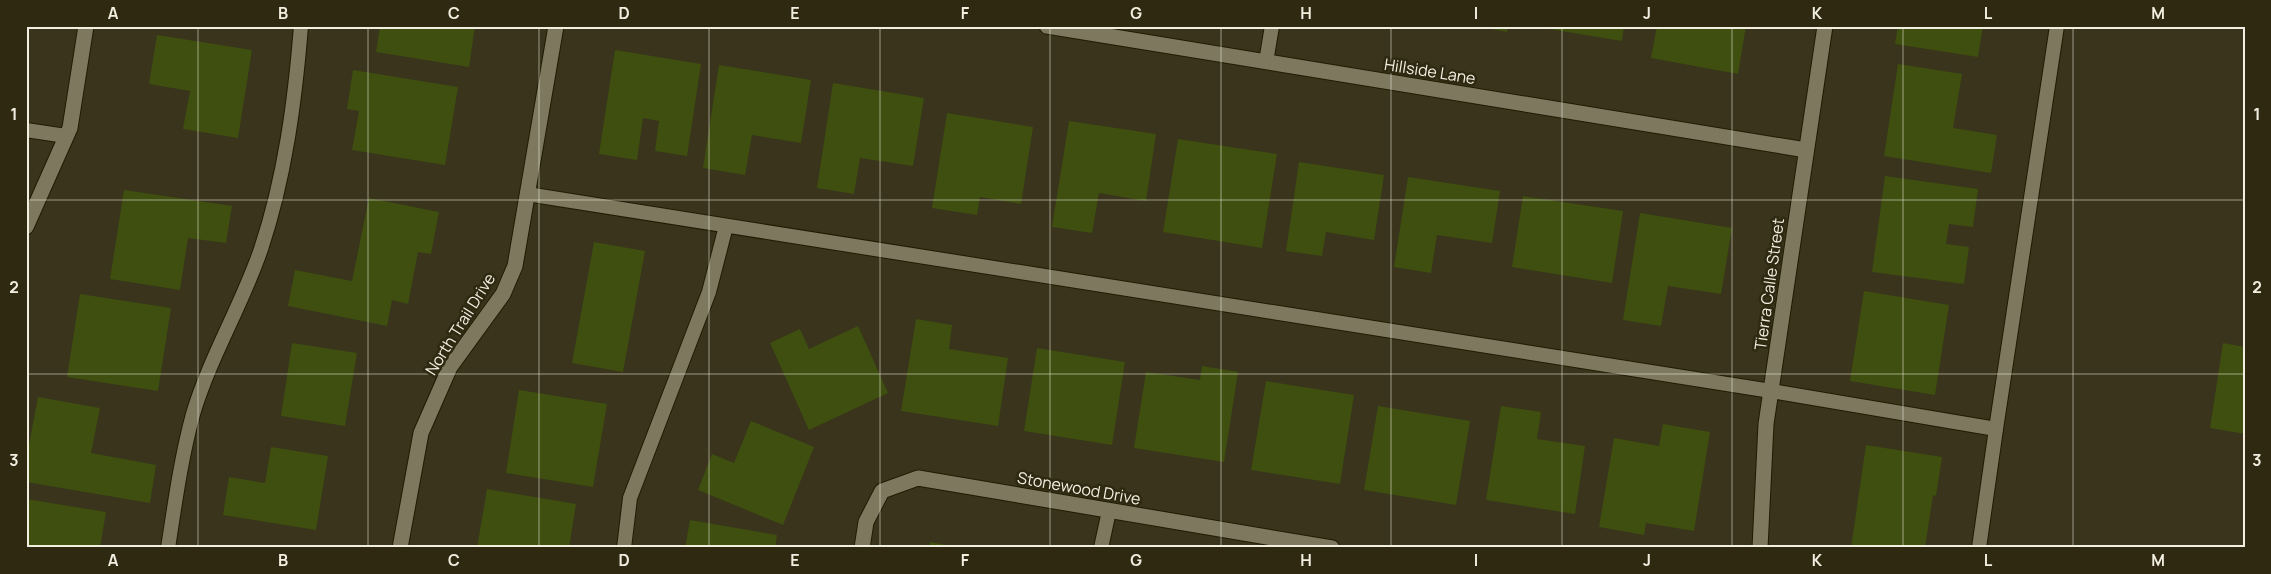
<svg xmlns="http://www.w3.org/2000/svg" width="2271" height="574" viewBox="0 0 2271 574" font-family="Manrope,sans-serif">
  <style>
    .building { fill: #3e4f10 }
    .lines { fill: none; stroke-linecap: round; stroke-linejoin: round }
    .lane-casing { stroke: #211b04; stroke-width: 16 }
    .street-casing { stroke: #211b04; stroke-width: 17 }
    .lane { stroke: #7e785e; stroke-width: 14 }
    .street { stroke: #7e785e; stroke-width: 15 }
    .grid { fill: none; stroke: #f2efe1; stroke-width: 1; stroke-opacity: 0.55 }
    .labels { text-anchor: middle; stroke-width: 5; stroke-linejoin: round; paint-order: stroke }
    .street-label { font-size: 16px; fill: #f2efe1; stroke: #2f2912 }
    .neatline { fill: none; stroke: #f2efe1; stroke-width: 2 }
    .grid-label { font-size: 16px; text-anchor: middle; font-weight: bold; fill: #f2efe1 }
  </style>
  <rect width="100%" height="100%" fill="#39341b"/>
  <g class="building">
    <path d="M380,26H475L469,67L376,52Z"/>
    <path d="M1476,26H1508L1507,32Z"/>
    <path d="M1531,26H1624L1622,41Z"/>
    <path d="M1657,26H1746L1738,74L1651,58Z"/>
    <path d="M1898,26H1983L1978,57L1895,44Z"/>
    <path d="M157,35L252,50L238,138L183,129L190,91L149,84Z"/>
    <path d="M615,50L701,64L687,156L655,151L659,121L643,118L637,160L599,154Z"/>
    <path d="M1898,64L1962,74L1953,128L1997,135L1991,173L1884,156Z"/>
    <path d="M719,65L811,80L801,143L752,135L745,175L703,168Z"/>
    <path d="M353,70L458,87L445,165L352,150L359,111L347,109Z"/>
    <path d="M833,83L924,98L913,166L860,158L854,194L817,188Z"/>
    <path d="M947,113L1033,127L1021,204L980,197L977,215L932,208Z"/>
    <path d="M1069,121L1156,134L1146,201L1099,193L1092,233L1052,227Z"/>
    <path d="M1178,139L1277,154L1262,248L1163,232Z"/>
    <path d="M1299,162L1384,175L1374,240L1326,232L1322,256L1286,251Z"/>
    <path d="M1885,176L1978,189L1973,227L1949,224L1946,244L1969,247L1964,284L1872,272Z"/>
    <path d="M1408,177L1500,191L1492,243L1437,235L1431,273L1394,267Z"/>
    <path d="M124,190L232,206L226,243L188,238L180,290L110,279Z"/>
    <path d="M1523,196L1623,211L1612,283L1512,267Z"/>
    <path d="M369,198L439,212L431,254L418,252L408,304L392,300L387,326L288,306L295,270L352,281Z"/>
    <path d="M1640,213L1732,228L1721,294L1668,286L1661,326L1623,320Z"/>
    <path d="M594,242L645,251L623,372L572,363Z"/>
    <path d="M1864,291L1949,305L1935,395L1850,381Z"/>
    <path d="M80,294L171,308L158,391L67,377Z"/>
    <path d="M916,319L952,325L949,349L1008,358L998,426L901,411Z"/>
    <path d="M858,326L888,393L809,430L770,343L800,329L809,349Z"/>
    <path d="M292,343L357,353L345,426L281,416Z"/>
    <path d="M2223,343L2245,347V434L2210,428Z"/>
    <path d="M1037,348L1125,362L1112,445L1024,431Z"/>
    <path d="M1202,366L1238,372L1224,462L1134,448L1146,372L1200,380Z"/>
    <path d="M1266,381L1354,395L1340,484L1251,470Z"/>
    <path d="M519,390L607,404L593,487L506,473Z"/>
    <path d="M38,397L100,408L91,453L156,465L150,503L26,482V461Z"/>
    <path d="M1378,406L1470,421L1456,505L1364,490Z"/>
    <path d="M1501,406L1541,412L1537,439L1585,446L1575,514L1486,500Z"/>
    <path d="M751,421L814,447L783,525L698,490L712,454L734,463Z"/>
    <path d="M1663,424L1710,432L1694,531L1646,523L1644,535L1599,527L1614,438L1659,446Z"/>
    <path d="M1866,445L1942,457L1936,496L1933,495L1925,548H1851Z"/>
    <path d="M271,447L328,456L316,530L223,515L229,477L265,483Z"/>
    <path d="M487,489L576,504L569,548H477Z"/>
    <path d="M26,499L106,512L100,548H26Z"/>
    <path d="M690,520L777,535L775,548H685Z"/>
    <path d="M930,542L957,547V548H929Z"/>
  </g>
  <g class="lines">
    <defs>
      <g id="lane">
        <path d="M1266,62L1272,26"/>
        <path d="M26,130L66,136"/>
        <path d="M527,194L1771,391L1996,429L1979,548"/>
        <path d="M1996,429L2057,26"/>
        <path d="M168,548C175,503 181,458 193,414C210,357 242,305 261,249C285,177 295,101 301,26"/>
        <path d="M624,548L630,498L709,292L726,226"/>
        <path d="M1101,548L1109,511"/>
      </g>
      <g id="street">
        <path d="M1047,26L1806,150"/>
        <path d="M26,227L70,128L86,26"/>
        <path d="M400,548L421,433L450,367L503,294L515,266L556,26"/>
        <path d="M862,548L866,522L882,491L918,478L1332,548"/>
        <path d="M1760,548L1766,424L1825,26"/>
      </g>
    </defs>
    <use href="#lane" class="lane-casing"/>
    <use href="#street" class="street-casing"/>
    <use href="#lane" class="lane"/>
    <use href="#street" class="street"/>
  </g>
  <path class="grid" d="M198,26V548M368,26V548M539,26V548M709,26V548M880,26V548M1050,26V548M1221,26V548M1391,26V548M1562,26V548M1732,26V548M1903,26V548M2073,26V548M26,200H2245M26,374H2245"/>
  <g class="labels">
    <g class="street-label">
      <text transform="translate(1430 71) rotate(9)" y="6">Hillside Lane</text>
      <text transform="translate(1769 284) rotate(-82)" y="6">Tierra Calle Street</text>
      <text transform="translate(460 324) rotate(-58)" y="6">North Trail Drive</text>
      <text transform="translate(1079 488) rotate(10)" y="6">Stonewood Drive</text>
    </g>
  </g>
  <rect width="2271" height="574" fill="none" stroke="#2f2912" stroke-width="55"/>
  <rect x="28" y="28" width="2216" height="518" class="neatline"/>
  <g class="grid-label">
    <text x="113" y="19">A</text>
    <text x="283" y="19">B</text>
    <text x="454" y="19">C</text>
    <text x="624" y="19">D</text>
    <text x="795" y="19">E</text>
    <text x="965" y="19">F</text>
    <text x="1136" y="19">G</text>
    <text x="1306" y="19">H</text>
    <text x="1476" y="19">I</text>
    <text x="1647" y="19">J</text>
    <text x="1817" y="19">K</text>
    <text x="1988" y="19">L</text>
    <text x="2158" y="19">M</text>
    <text x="14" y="120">1</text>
    <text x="2257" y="120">1</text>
    <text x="14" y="293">2</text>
    <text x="2257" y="293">2</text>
    <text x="14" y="466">3</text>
    <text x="2257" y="466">3</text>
    <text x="113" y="566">A</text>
    <text x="283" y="566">B</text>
    <text x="454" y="566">C</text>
    <text x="624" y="566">D</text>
    <text x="795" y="566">E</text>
    <text x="965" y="566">F</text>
    <text x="1136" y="566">G</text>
    <text x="1306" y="566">H</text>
    <text x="1476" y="566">I</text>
    <text x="1647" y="566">J</text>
    <text x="1817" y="566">K</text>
    <text x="1988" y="566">L</text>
    <text x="2158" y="566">M</text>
  </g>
</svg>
